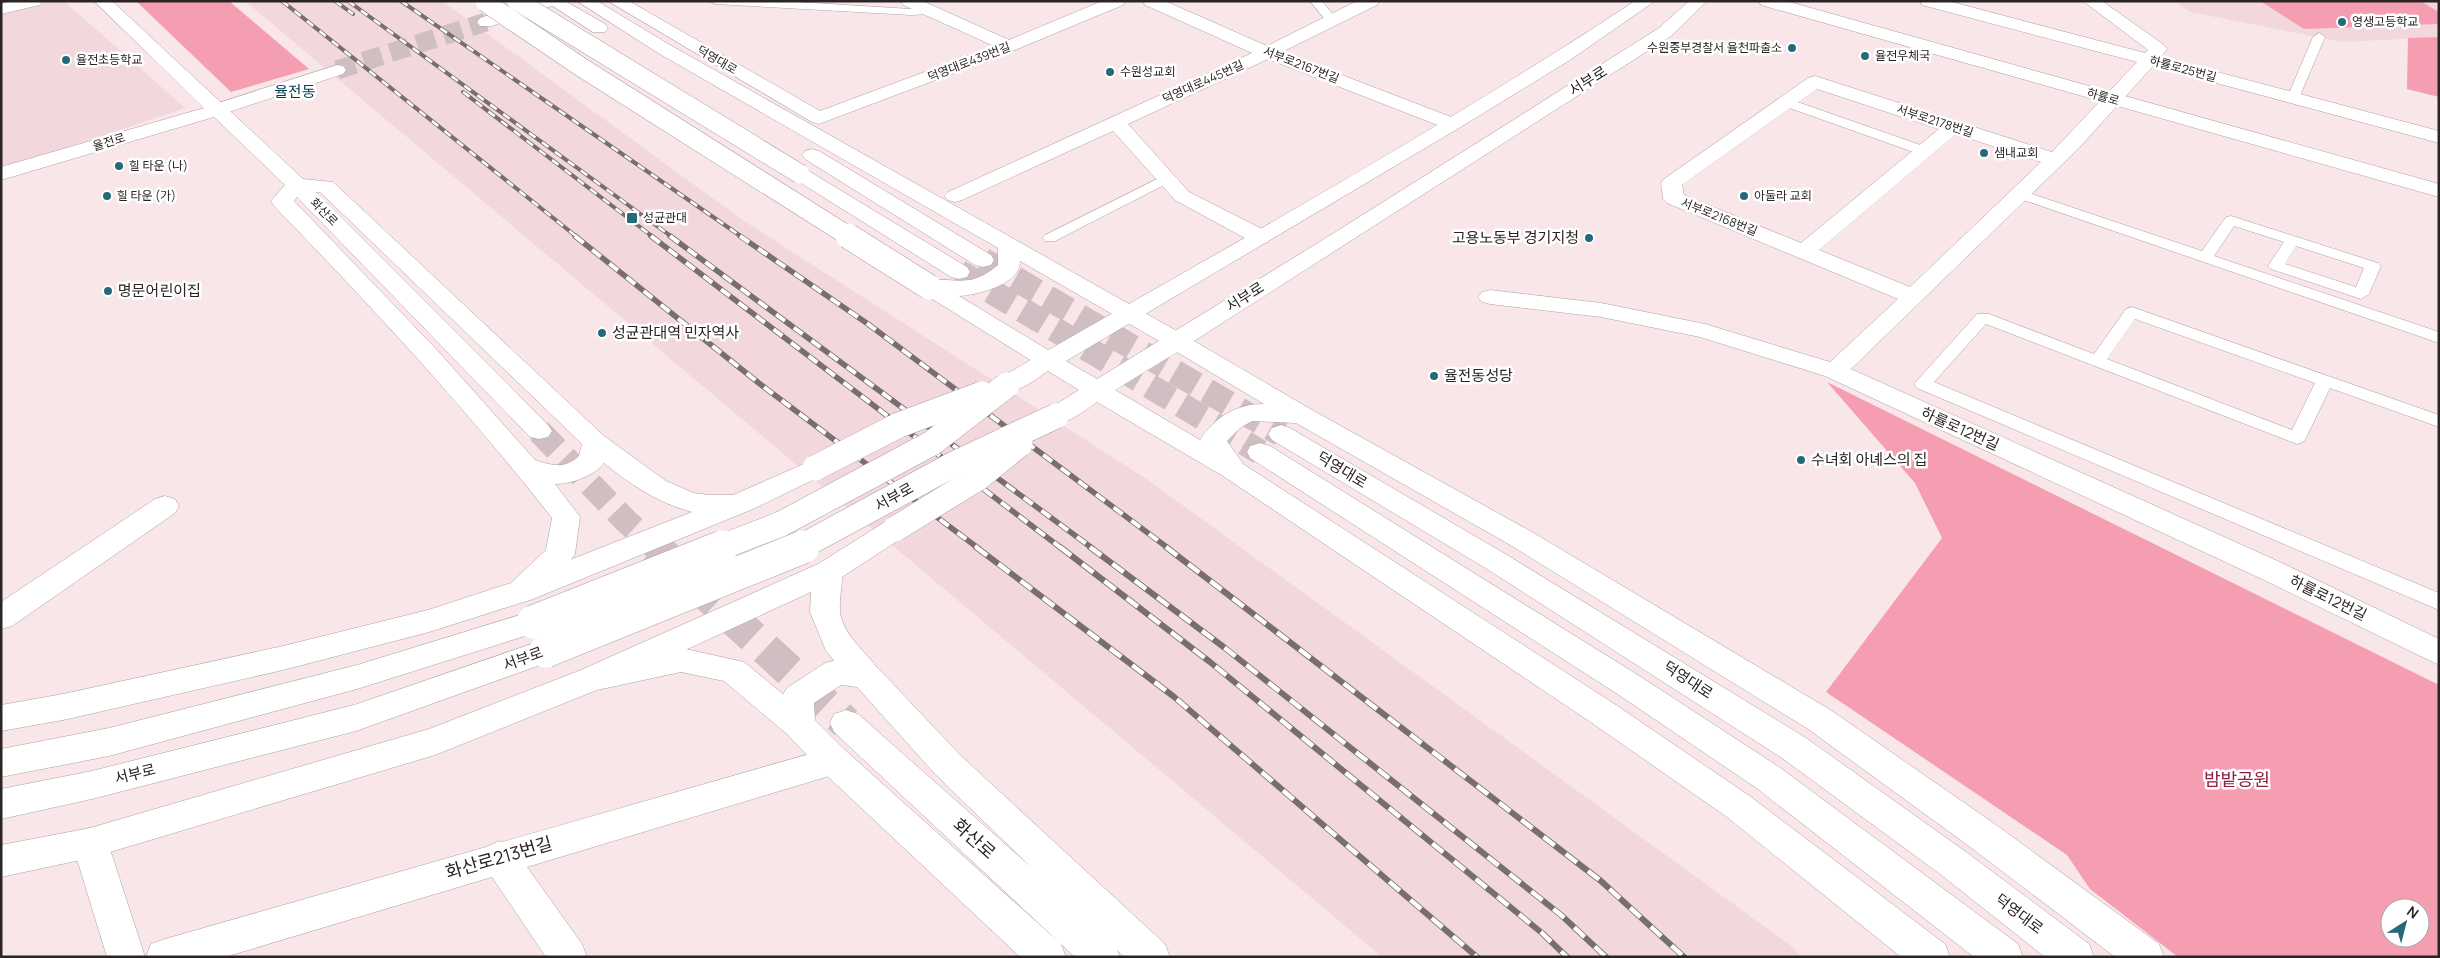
<svg xmlns="http://www.w3.org/2000/svg" width="2440" height="958" viewBox="0 0 2440 958" font-family="Manrope,'Noto Sans KR',sans-serif">
  <style>
    .built { fill: #f2d7dc }
    .green { fill: #f69eb1; fill-rule: evenodd }
    .lines { fill: none; stroke-linecap: round; stroke-linejoin: round }
    .minor-tunnel { stroke: #cfbfc2; stroke-width: 19; stroke-dasharray: 19 9; stroke-linecap: butt }
    .tertiary-tunnel-far1 { stroke: #cfbfc2; stroke-width: 25; stroke-dasharray: 25 12; stroke-linecap: butt }
    .tertiary-tunnel { stroke: #cfbfc2; stroke-width: 33; stroke-dasharray: 33 17; stroke-linecap: butt }
    .service-casing { stroke: #af9fa1; stroke-width: 1 }
    .minor-casing { stroke: #af9fa1; stroke-width: 1 }
    .tertiary-casing { stroke: #af9fa1; stroke-width: 1 }
    .secondary-casing { stroke: #af9fa1; stroke-width: 1 }
    .service { fill: #fff; fill-rule: evenodd }
    .minor { fill: #fff; fill-rule: evenodd }
    .tertiary { fill: #fff; fill-rule: evenodd }
    .secondary { fill: #fff; fill-rule: evenodd }
    .rail-far2-casing { stroke: #786d6f; stroke-width: 4 }
    .rail-far1-casing { stroke: #786d6f; stroke-width: 5.5 }
    .rail-casing { stroke: #786d6f; stroke-width: 6 }
    .rail-far2 { stroke: #fff; stroke-width: 2.5; stroke-dasharray: 8; stroke-linecap: butt }
    .rail-far1 { stroke: #fff; stroke-width: 4; stroke-dasharray: 11; stroke-linecap: butt }
    .rail { stroke: #fff; stroke-width: 4.5; stroke-dasharray: 14; stroke-linecap: butt }
    .tertiary-bridge-far1-casing { stroke: #af9fa1; stroke-width: 20; stroke-linecap: butt }
    .tertiary-bridge-casing { stroke: #af9fa1; stroke-width: 26; stroke-linecap: butt }
    .secondary-bridge-far1-casing { stroke: #af9fa1; stroke-width: 26; stroke-linecap: butt }
    .secondary-bridge-casing { stroke: #af9fa1; stroke-width: 34; stroke-linecap: butt }
    .tertiary-bridge-far1 { stroke: #fff; stroke-width: 19 }
    .tertiary-bridge { stroke: #fff; stroke-width: 25 }
    .secondary-bridge-far1 { stroke: #fff; stroke-width: 25 }
    .secondary-bridge { stroke: #fff; stroke-width: 33 }
    .poi-dot { fill: #256a7a; stroke: #fff; stroke-width: 2 }
    .labels { text-anchor: middle; stroke-width: 5; stroke-linejoin: round; paint-order: stroke }
    .far-poi-label { font-size: 12px; fill: #2a2425; stroke: #fff; text-anchor: start }
    .far-street-label { font-size: 12px; fill: #2a2425; stroke: #fff }
    .street-label { font-size: 15px; fill: #2a2425; stroke: #fff }
    .far-quarter-label { font-size: 15px; fill: #003f4b; stroke: #fff }
    .poi-label { font-size: 15px; fill: #2a2425; stroke: #fff; text-anchor: start }
    .near-park-label { font-size: 18px; fill: #8b2144; stroke: #fff }
    .near-street-label { font-size: 18px; fill: #2a2425; stroke: #fff }
  </style>
  <rect width="100%" height="100%" fill="#f8e6e9"/>
  <g class="built">
    <path d="M41,1H64L185,108L36,158L1,166V11Z"/>
    <path d="M245,1H442L741,219L1145,478L1790,945L1802,957H1382Z"/>
    <path d="M2175,1H2439V37L2342,42L2190,12Z"/>
  </g>
  <g class="green">
    <path d="M136,1H229L309,69L231,92Z"/>
    <path d="M2260,1H2420L2439,12V24L2304,29Z"/>
    <path d="M2439,37V97L2407,89L2408,38Z"/>
    <path d="M1827,382L2439,685V957H2178L2090,889L2067,855L1826,692L1942,538L1915,483ZM2390,908H2420V938H2390Z"/>
  </g>
  <g class="lines">
    <path class="minor-tunnel" d="M337,70L486,22"/>
    <g class="tertiary-tunnel-far1">
      <path d="M983,260L1281,434"/>
      <path d="M959,272L1260,452"/>
      <path d="M539,431L626,521L656,548"/>
    </g>
    <path class="tertiary-tunnel" d="M655,547L846,723"/>
    <defs>
      <g id="service">
        <path d="M709,1H781L911,9L931,8L937,11L931,14L911,15L715,4Z"/>
        <path d="M1310,1H1322L1338,21L1336,23H1328Z"/>
        <path d="M2319,33L2325,37L2299,98L2298,101H2288L2287,98L2313,37Z"/>
        <path d="M1786,98L1929,148L1931,151L1924,155L1919,154L1781,105L1780,102L1781,99Z"/>
        <path d="M1165,175L1170,176L1172,179L1170,182L1055,241H1045L1042,238L1045,235Z"/>
        <path d="M2020,190L2202,251L2226,217L2231,216L2378,263L2381,266L2369,294L2361,299L2271,269L2268,266L2284,242L2234,226L2214,256L2439,332V343L2015,197L2013,194ZM2296,246L2364,268L2356,287L2285,264Z"/>
        <path d="M2132,307L2439,415V427L2330,388L2306,438L2303,442L2297,444L1986,324L1934,382L2439,593V610L1917,388L1914,384L1977,314H1989L2094,354L2126,309ZM2135,319L2315,383L2292,430L2107,359Z"/>
      </g>
      <g id="minor">
        <path d="M12,1H42L40,5L1,14V4Z"/>
        <path d="M531,1H556L554,5L492,26H480L477,22L480,18Z"/>
        <path d="M608,1H629L820,111L994,46L903,5L901,1H923L1009,40L1102,1H1125L1123,5L1015,50L819,124L812,122Z"/>
        <path d="M1143,1H1165L1267,46L1357,1H1379L1377,5L1282,52L1459,120L1462,124L1459,128L1452,130L1445,128L1268,59L1128,124L1189,192L1268,232L1271,237L1268,242L1260,244L1252,242L1175,200L1113,131L962,200L955,202L948,200L944,196L948,192L1252,53L1145,5Z"/>
        <path d="M1920,1H1948L2145,53L2148,50L2083,1H2102L2164,45L2167,49L2161,57L2439,131V143L2153,66L2078,149L1851,369L2282,563L2439,639V665L2262,579L1825,376L1700,337L1601,317L1490,304L1482,302L1478,297L1482,292L1490,290L1601,303L1705,324L1830,362L1898,299L1667,203L1663,199L1661,183L1664,179L1808,78L1815,76L2052,152L2137,62L1922,5ZM1817,89L1939,129L1801,243L1684,195L1682,185ZM1956,134L2041,162L1910,287L1819,250Z"/>
        <path d="M337,65L343,66L346,70L343,74L223,114H209L206,110L209,106Z"/>
        <path d="M165,496L175,499L179,506L175,513L12,626L1,629V602L155,499Z"/>
        <path d="M834,747L846,751L851,761L846,771L527,867L582,944L587,957H546L492,877L225,957H146L151,944L165,939L486,847L499,841L502,842Z"/>
        <path d="M90,828L103,832L108,843L145,957H107L72,843L77,832Z"/>
      </g>
      <g id="tertiary">
        <path d="M94,1H112L303,179L333,182L604,436C623,466 578,484 555,484L580,517L575,554L570,561L533,599L429,632L283,670L63,720L1,731V705L63,694L283,646L428,610L511,583L546,550L552,518C466,408 371,306 274,206L271,201L285,185L214,117L1,180V167L204,108ZM316,192H320L582,444L579,456C565,469 553,466 535,460L437,350L294,201L297,197L530,437L539,439L548,437L552,431L548,425Z"/>
        <path d="M545,1H565L605,24L608,28L605,32H593Z"/>
        <path d="M577,1H597L670,45L1184,335L1187,340L1184,345L1175,347L1166,345L1020,261C1021,284 977,295 959,296L1058,356L1061,361L1058,366L1049,369L1040,366L921,292L917,287L921,282C953,274 966,292 998,265V248L658,53Z"/>
        <path d="M1759,1H1786L2439,184V197L1761,5Z"/>
        <path d="M812,149L819,151L991,255L994,260L991,265L983,267L975,265L805,159L802,155L805,151Z"/>
        <path d="M800,168L807,170L967,267L970,272L967,277L959,279L951,277L793,178L790,174L793,170Z"/>
        <path d="M681,648L744,662L783,694L787,688L825,663L836,660L877,667L960,755L1165,944L1170,957H1124L1117,950L1120,957H1075L834,732L830,723L834,714L846,710L858,714L1032,868L936,775L857,687L841,685L814,703L815,720L846,751L1061,944L1066,957H1020L822,771L787,734L724,681L681,672L597,690L435,755L90,858L1,877V845L90,828L429,729L581,670Z"/>
      </g>
      <g id="secondary">
        <path d="M1635,1H1655L1570,60L1459,128L1066,361L1097,379L1334,233L1659,28L1689,1H1707L1671,36L1194,341L1312,410L1532,532L1832,711L1999,827L2159,944L2164,957H2115L1973,849L1808,729L1512,546L1296,423L1252,421L1240,428L1227,441L1243,464L1616,705L1751,797L1945,944L1950,957H1901L1727,817L1592,723L1223,476L1097,402C1082,412 1066,427 1047,422L1043,416L1047,410L1079,390L1048,371C1033,381 1017,395 998,391L994,385L998,379C1211,256 1429,137 1635,1ZM1177,352L1264,404C1236,404 1215,417 1200,440L1115,390Z"/>
        <path d="M1281,425L1290,428L1507,555L1806,738L1966,852L2089,944L2094,957H2045L1940,874L1782,758L1487,569L1272,440L1268,434L1272,428Z"/>
        <path d="M595,433L604,436L666,481L694,493L709,495H733L815,459L825,462L829,468L825,474L753,509L533,599L522,602L511,599L507,591L511,583L692,512C658,503 631,485 604,463C596,457 587,451 582,442L586,436Z"/>
        <path d="M1260,443L1270,446L1641,677L1779,767L2018,944L2023,957H1974L1755,787L1619,695L1250,458L1247,452L1250,446Z"/>
        <path d="M895,519L905,522L909,529L905,536L842,577C842,588 839,601 840,612C844,639 870,653 882,676L877,685L866,688L855,685L826,651L810,612L811,592L603,688L592,691L581,688L576,679L581,670L818,564L885,522Z"/>
        <path d="M533,611L544,614L548,622L544,630L357,689L109,756L1,777V749L109,728L357,665Z"/>
        <path d="M546,639L557,643L562,651L557,659L356,731L92,799L1,819V789L92,771L354,705Z"/>
      </g>
    </defs>
    <use href="#service" class="service-casing"/>
    <use href="#minor" class="minor-casing"/>
    <use href="#tertiary" class="tertiary-casing"/>
    <use href="#secondary" class="secondary-casing"/>
    <use href="#service" class="service"/>
    <use href="#minor" class="minor"/>
    <use href="#tertiary" class="tertiary"/>
    <use href="#secondary" class="secondary"/>
    <defs>
      <g id="rail-far2">
        <path d="M282,1L577,237"/>
        <path d="M335,1L353,14"/>
        <path d="M348,1L672,237"/>
        <path d="M401,1L742,237"/>
        <path d="M463,92L653,237"/>
      </g>
      <g id="rail-far1">
        <path d="M575,236L760,384L978,548"/>
        <path d="M651,236L1061,548"/>
        <path d="M670,236L1092,548"/>
        <path d="M740,236L868,324L1168,548"/>
      </g>
      <g id="rail">
        <path d="M976,547L1173,696L1477,957"/>
        <path d="M1060,547L1210,662L1542,933L1567,957"/>
        <path d="M1090,547L1225,648L1561,915L1606,957"/>
        <path d="M1166,547L1601,881L1684,957"/>
      </g>
    </defs>
    <use href="#rail-far2" class="rail-far2-casing"/>
    <use href="#rail-far1" class="rail-far1-casing"/>
    <use href="#rail" class="rail-casing"/>
    <use href="#rail-far2" class="rail-far2"/>
    <use href="#rail-far1" class="rail-far1"/>
    <use href="#rail" class="rail"/>
    <defs>
      <g id="tertiary-bridge-far1">
        <path d="M517,1L800,174"/>
        <path d="M485,2L581,67L850,237"/>
      </g>
      <path id="tertiary-bridge" d="M848,236L929,287"/>
      <g id="secondary-bridge-far1">
        <path d="M815,468L899,425L982,394"/>
        <path d="M895,529L978,478L1020,444"/>
        <path d="M719,548L781,524L932,443L1007,385"/>
        <path d="M799,548L956,463L1056,416"/>
      </g>
      <g id="secondary-bridge">
        <path d="M533,622L722,547"/>
        <path d="M546,651L803,547"/>
      </g>
    </defs>
    <use href="#tertiary-bridge-far1" class="tertiary-bridge-far1-casing"/>
    <use href="#tertiary-bridge" class="tertiary-bridge-casing"/>
    <use href="#secondary-bridge-far1" class="secondary-bridge-far1-casing"/>
    <use href="#secondary-bridge" class="secondary-bridge-casing"/>
    <use href="#tertiary-bridge-far1" class="tertiary-bridge-far1"/>
    <use href="#tertiary-bridge" class="tertiary-bridge"/>
    <use href="#secondary-bridge-far1" class="secondary-bridge-far1"/>
    <use href="#secondary-bridge" class="secondary-bridge"/>
  </g>
  <g class="poi-dot">
    <circle cx="2342" cy="22" r="5"/>
    <circle cx="1792" cy="48" r="5"/>
    <circle cx="1865" cy="56" r="5"/>
    <circle cx="66" cy="60" r="5"/>
    <circle cx="1110" cy="72" r="5"/>
    <circle cx="1984" cy="153" r="5"/>
    <circle cx="119" cy="166" r="5"/>
    <circle cx="107" cy="196" r="5"/>
    <circle cx="1744" cy="196" r="5"/>
    <rect x="626" y="212" width="12" height="12" rx="2.5"/>
    <circle cx="1589" cy="238" r="5"/>
    <circle cx="108" cy="291" r="5"/>
    <circle cx="602" cy="333" r="5"/>
    <circle cx="1434" cy="376" r="5"/>
    <circle cx="1801" cy="460" r="5"/>
  </g>
  <g class="labels">
    <g class="far-poi-label">
      <text x="2352" y="26">영생고등학교</text>
      <text x="1782" y="52" text-anchor="end">수원중부경찰서 율천파출소</text>
      <text x="1875" y="60">율전우체국</text>
      <text x="76" y="64">율전초등학교</text>
      <text x="1120" y="76">수원성교회</text>
      <text x="1994" y="157">샘내교회</text>
      <text x="129" y="170">힐 타운 (나)</text>
      <text x="117" y="200">힐 타운 (가)</text>
      <text x="1754" y="200">아둘라 교회</text>
      <text x="643" y="222">성균관대</text>
    </g>
    <g class="far-street-label">
      <text transform="translate(717 60) rotate(30)" y="4">덕영대로</text>
      <text transform="translate(969 62) rotate(-21)" y="4">덕영대로439번길</text>
      <text transform="translate(1301 65) rotate(21)" y="4">서부로2167번길</text>
      <text transform="translate(2183 69) rotate(15)" y="4">하률로25번길</text>
      <text transform="translate(1203 82) rotate(-24)" y="4">덕영대로445번길</text>
      <text transform="translate(2103 97) rotate(16)" y="4">하률로</text>
      <text transform="translate(1935 121) rotate(18)" y="4">서부로2178번길</text>
      <text transform="translate(109 142) rotate(-17)" y="4">율전로</text>
      <text transform="translate(324 212) rotate(45)" y="4">화산로</text>
      <text transform="translate(1719 217) rotate(22)" y="4">서부로2168번길</text>
    </g>
    <g class="street-label">
      <text transform="translate(1588 81) rotate(-32)" y="5">서부로</text>
      <text transform="translate(1245 297) rotate(-32)" y="5">서부로</text>
      <text transform="translate(1960 429) rotate(24)" y="5">하률로12번길</text>
      <text transform="translate(1342 470) rotate(31)" y="5">덕영대로</text>
      <text transform="translate(894 497) rotate(-29)" y="5">서부로</text>
      <text transform="translate(2328 598) rotate(26)" y="5">하률로12번길</text>
      <text transform="translate(523 659) rotate(-20)" y="5">서부로</text>
      <text transform="translate(1688 680) rotate(33)" y="5">덕영대로</text>
      <text transform="translate(135 774) rotate(-14)" y="5">서부로</text>
      <text transform="translate(2019 914) rotate(37)" y="5">덕영대로</text>
    </g>
    <g class="far-quarter-label">
      <text x="295" y="97">율전동</text>
    </g>
    <g class="poi-label">
      <text x="1579" y="243" text-anchor="end">고용노동부 경기지청</text>
      <text x="118" y="296">명문어린이집</text>
      <text x="612" y="338">성균관대역 민자역사</text>
      <text x="1444" y="381">율전동성당</text>
      <text x="1811" y="465">수녀회 아녜스의 집</text>
    </g>
    <g class="near-park-label">
      <text x="2237" y="786">밤밭공원</text>
    </g>
    <g class="near-street-label">
      <text transform="translate(974 839) rotate(42)" y="6">화산로</text>
      <text transform="translate(499 858) rotate(-16)" y="6">화산로213번길</text>
    </g>
  </g>
  <rect width="2440" height="958" fill="none" stroke="#2a2425" stroke-width="5"/>
  <g transform="translate(2405 923) rotate(36)"><circle r="24" fill="#ffffff" stroke="#aaa7a8"/>
  <path d="M0-4L9 19L0 12L-9 19Z" fill="#256a7a"/>
  <text y="-8" font-size="14" font-weight="bold" text-anchor="middle" fill="#2a2425">N</text>
  </g>
</svg>
